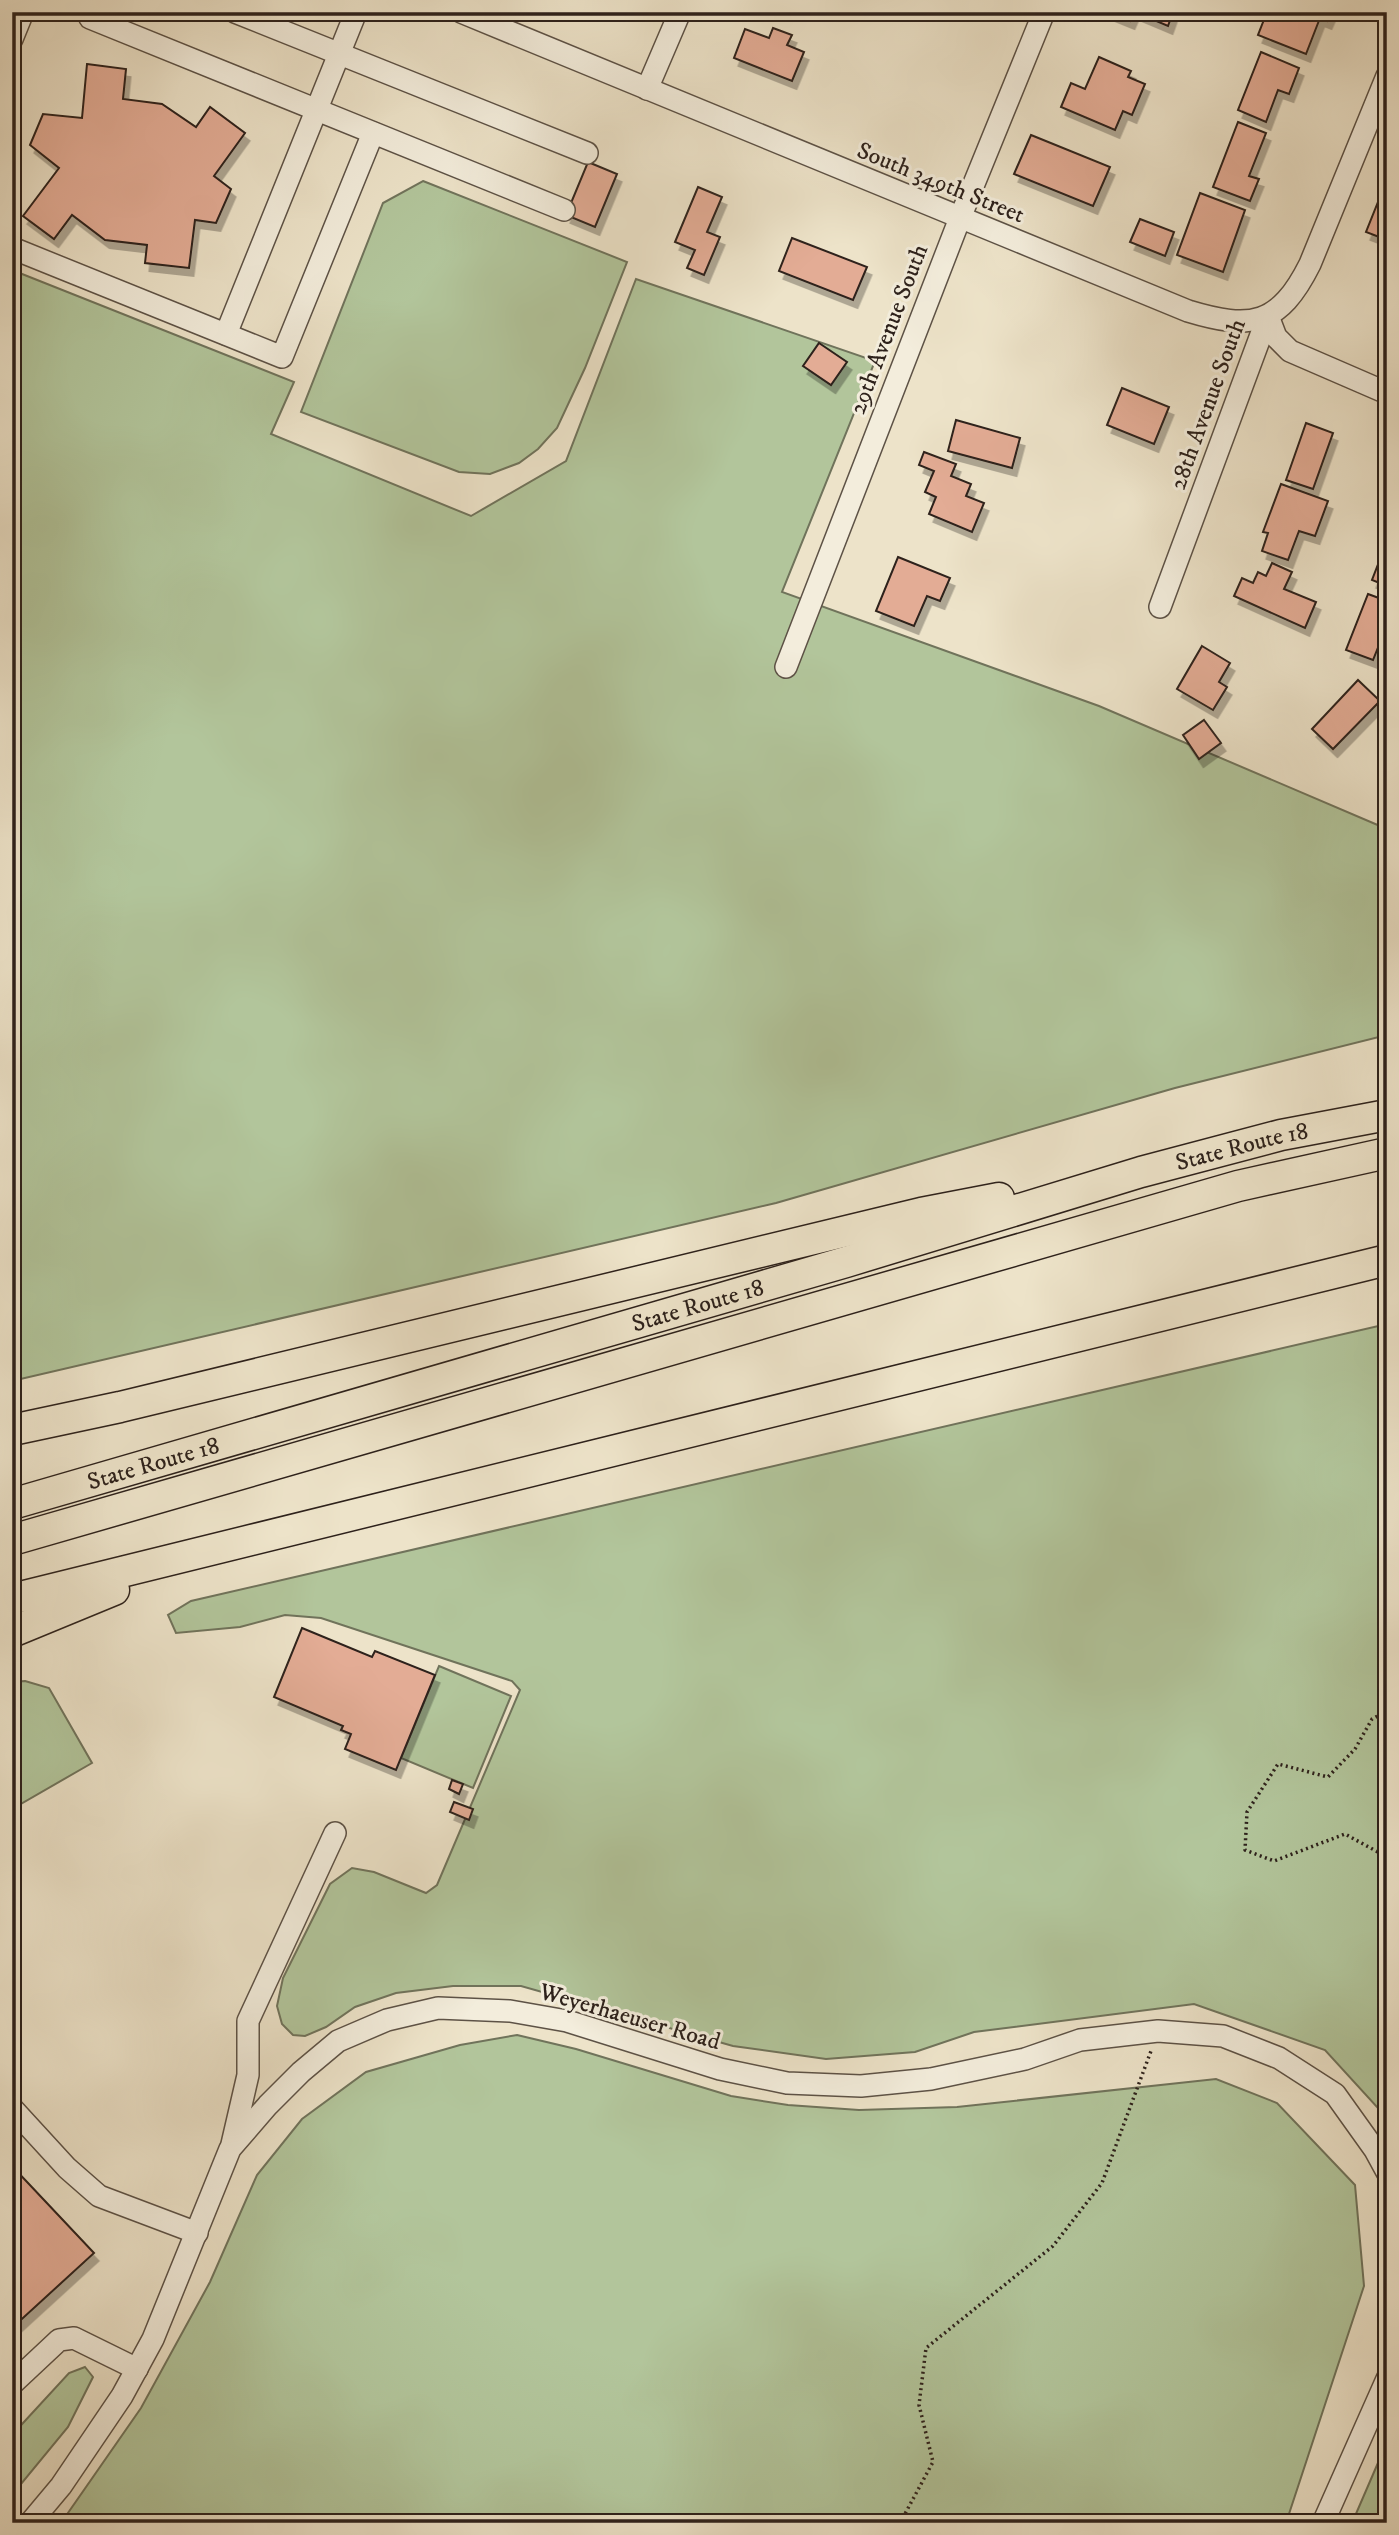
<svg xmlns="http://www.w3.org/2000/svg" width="1399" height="2535" viewBox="0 0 1399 2535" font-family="'IM FELL DW Pica',serif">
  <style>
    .green { fill: #b2c59b; stroke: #70735b; stroke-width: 2 }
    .building { fill: #e3ac95; stroke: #2d211b; stroke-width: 2; filter: url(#shadow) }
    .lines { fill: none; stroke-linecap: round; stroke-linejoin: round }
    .minor-casing { stroke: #5d5246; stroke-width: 24 }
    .highway-casing { stroke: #2d211b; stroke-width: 33 }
    .path { stroke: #2d211b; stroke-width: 3.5; stroke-dasharray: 2 3.5; stroke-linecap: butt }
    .minor { stroke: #f3eddc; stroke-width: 21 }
    .highway { stroke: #ede3c9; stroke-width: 30 }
    .labels { text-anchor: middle; stroke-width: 6; stroke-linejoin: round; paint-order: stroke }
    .street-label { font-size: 24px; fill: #2d211b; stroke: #f3eddc }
  </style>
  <defs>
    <filter id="shadow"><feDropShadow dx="4.5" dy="8" stdDeviation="0" flood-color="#0004"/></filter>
  </defs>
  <rect width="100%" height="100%" fill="#ede3c9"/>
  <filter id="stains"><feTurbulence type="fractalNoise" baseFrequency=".00286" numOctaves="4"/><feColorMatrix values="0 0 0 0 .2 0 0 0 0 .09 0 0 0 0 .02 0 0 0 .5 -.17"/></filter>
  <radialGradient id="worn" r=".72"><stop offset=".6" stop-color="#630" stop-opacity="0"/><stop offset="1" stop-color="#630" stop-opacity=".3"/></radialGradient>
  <g class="green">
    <path d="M423,181L627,262L585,368L557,428L538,449L519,463L490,474L459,472L301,412L383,203Z"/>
    <path d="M12,270L294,382L271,434L471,516L566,461L636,279L875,361L782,592L1099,706L1387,829V1035L1175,1088L776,1203L12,1381Z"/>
    <path d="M1387,1324V2118L1325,2050L1194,2004L974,2032L915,2052L826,2059L733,2046L521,1986H453L396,1993L355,2007L326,2027L305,2036L293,2035L282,2024L277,2006L283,1978L330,1884L352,1868L374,1872L426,1893L437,1885L520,1690L512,1681L321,1618L285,1615L240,1627L176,1633L168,1615L191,1601Z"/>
    <path d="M439,1666L511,1696L473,1788L401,1758Z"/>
    <path d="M25,1681L49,1688L92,1763L12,1809V1682Z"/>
    <path d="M517,2035L576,2049L731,2096L788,2105L859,2110L957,2107L1216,2079L1277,2103L1355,2185L1364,2286L1286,2523H61L141,2408L210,2282L257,2175L302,2119L366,2072L460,2045Z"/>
    <path d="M85,2367L93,2377L68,2427L12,2495V2435L69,2373Z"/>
    <path d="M1387,2442V2523H1352Z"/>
  </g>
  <g class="building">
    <path d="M1108,12H1134L1130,21Z"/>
    <path d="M1135,12H1173L1168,26Z"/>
    <path d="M1267,12L1288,20L1291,12H1331L1327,21L1320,18L1306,54L1258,35Z"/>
    <path d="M773,28L792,35L787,45L804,52L792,81L734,58L745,29L769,38Z"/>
    <path d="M1261,52L1299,68L1289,94L1278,90L1266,122L1238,110Z"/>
    <path d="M1099,57L1131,71L1128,77L1145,84L1132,115L1123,111L1115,130L1061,107L1071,83L1085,89Z"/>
    <path d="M87,64L126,69L123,99L162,104L196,127L210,107L245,133L214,176L231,189L216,223L195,220L189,268L145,263L147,245L105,240L72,215L54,239L23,216L59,168L30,145L43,114L82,118Z"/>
    <path d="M1238,122L1266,133L1249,176L1259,179L1250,201L1213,187Z"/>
    <path d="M1031,135L1110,167L1093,206L1014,174Z"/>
    <path d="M588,162L617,174L595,227L566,215Z"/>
    <path d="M698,187L722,197L707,232L720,237L704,275L687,268L695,250L675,242Z"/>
    <path d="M1382,192L1387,194V240L1366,232Z"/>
    <path d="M1200,193L1245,210L1223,272L1177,255Z"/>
    <path d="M1140,219L1174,232L1165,256L1130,242Z"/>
    <path d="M792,238L867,267L853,300L779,271Z"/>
    <path d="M819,343L847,362L831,385L803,366Z"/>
    <path d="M1122,388L1169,407L1154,444L1107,425Z"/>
    <path d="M956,420L1020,438L1012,468L948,451Z"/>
    <path d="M1306,423L1333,433L1313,489L1286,480Z"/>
    <path d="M924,452L956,464L951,476L971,484L966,496L984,503L972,532L929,514L936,497L925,492L934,471L919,465Z"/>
    <path d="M1281,484L1328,501L1315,536L1299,531L1288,560L1262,551L1268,533L1263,532Z"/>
    <path d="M1387,541V586L1372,580Z"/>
    <path d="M898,557L950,578L940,601L927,596L914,626L876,611Z"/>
    <path d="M1272,563L1292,572L1284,589L1316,602L1305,628L1234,596L1242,578L1253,583L1258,572L1266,576Z"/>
    <path d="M1368,594L1387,601V625L1373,660L1346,650Z"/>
    <path d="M1202,646L1230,663L1219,682L1227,687L1213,710L1177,689Z"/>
    <path d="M1358,680L1380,701L1333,749L1312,729Z"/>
    <path d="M1204,720L1221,743L1199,759L1183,735Z"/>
    <path d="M302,1628L372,1657L375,1651L435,1675L396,1770L345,1749L351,1734L341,1730L343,1726L274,1697Z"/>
    <path d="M452,1780L463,1784L459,1794L449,1789Z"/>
    <path d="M454,1802L473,1809L469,1820L450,1812Z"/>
    <path d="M12,2166L94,2253L12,2328Z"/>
  </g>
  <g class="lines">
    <defs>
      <g id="minor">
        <path d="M92,12L90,18L564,210"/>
        <path d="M235,12L587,153"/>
        <path d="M461,12L1188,311C1251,330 1279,326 1310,264L1387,76"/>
        <path d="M12,39L23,12"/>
        <path d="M647,89L680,12"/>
        <path d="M12,248L282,357L373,133"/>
        <path d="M1268,316L1276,337L1290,351L1387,393"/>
        <path d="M226,334L356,12"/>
        <path d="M1160,607L1268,316"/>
        <path d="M786,667L960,218L1044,12"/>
        <path d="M12,2108L67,2168L99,2196L197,2233"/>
        <path d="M232,2144L248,2075V2021L335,1833"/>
        <path d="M12,2384L59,2340L74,2338L137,2369"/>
        <path d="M30,2523L61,2486L122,2396L153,2339L230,2149L268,2105L301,2072L338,2041L387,2020L438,2008L510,2011L567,2021L720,2069L787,2083L861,2086L931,2079L1025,2059L1080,2040L1158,2031L1223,2036L1279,2058L1335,2094L1375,2150L1387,2172"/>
        <path d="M1323,2523L1387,2379"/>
      </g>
      <g id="highway">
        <path d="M12,1430L120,1407L921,1213L999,1198"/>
        <path id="s1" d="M12,1504L846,1262L1141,1172L1281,1135L1387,1115"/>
        <path d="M12,1540L1238,1186L1387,1153"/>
        <path d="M12,1599L1387,1260"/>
        <path d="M12,1632L114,1590"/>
      </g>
    </defs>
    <use href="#minor" class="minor-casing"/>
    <use href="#highway" class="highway-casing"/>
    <g class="path">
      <path d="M1387,1711L1372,1719L1355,1749L1328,1777L1278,1764L1247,1812L1245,1850L1274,1861L1345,1834L1387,1857"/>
      <path d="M900,2523L933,2462L919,2405L926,2348L1053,2246L1102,2183L1151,2051"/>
    </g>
    <use href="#minor" class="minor"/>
    <use href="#highway" class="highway"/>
  </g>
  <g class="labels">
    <g class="street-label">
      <text transform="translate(941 182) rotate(22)" y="8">South 349th Street</text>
      <text transform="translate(888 329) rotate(-69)" y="8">29th Avenue South</text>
      <text transform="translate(1207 404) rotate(-70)" y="8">28th Avenue South</text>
      <text dy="8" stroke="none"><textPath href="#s1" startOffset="1281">State Route 18</textPath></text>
      <text dy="8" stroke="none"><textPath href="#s1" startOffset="714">State Route 18</textPath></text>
      <text dy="8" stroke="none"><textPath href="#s1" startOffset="147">State Route 18</textPath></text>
      <text transform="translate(630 2016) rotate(16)" y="8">Weyerhaeuser Road</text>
    </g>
  </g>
  <rect width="1399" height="2535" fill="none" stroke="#ede3c9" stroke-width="42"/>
  <rect x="14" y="14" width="1371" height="2507" fill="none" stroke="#2d211b" stroke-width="3.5"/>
  <rect x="21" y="21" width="1357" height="2493" fill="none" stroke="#2d211b" stroke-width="2"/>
  <rect width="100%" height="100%" filter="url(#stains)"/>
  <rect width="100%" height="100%" fill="url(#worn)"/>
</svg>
